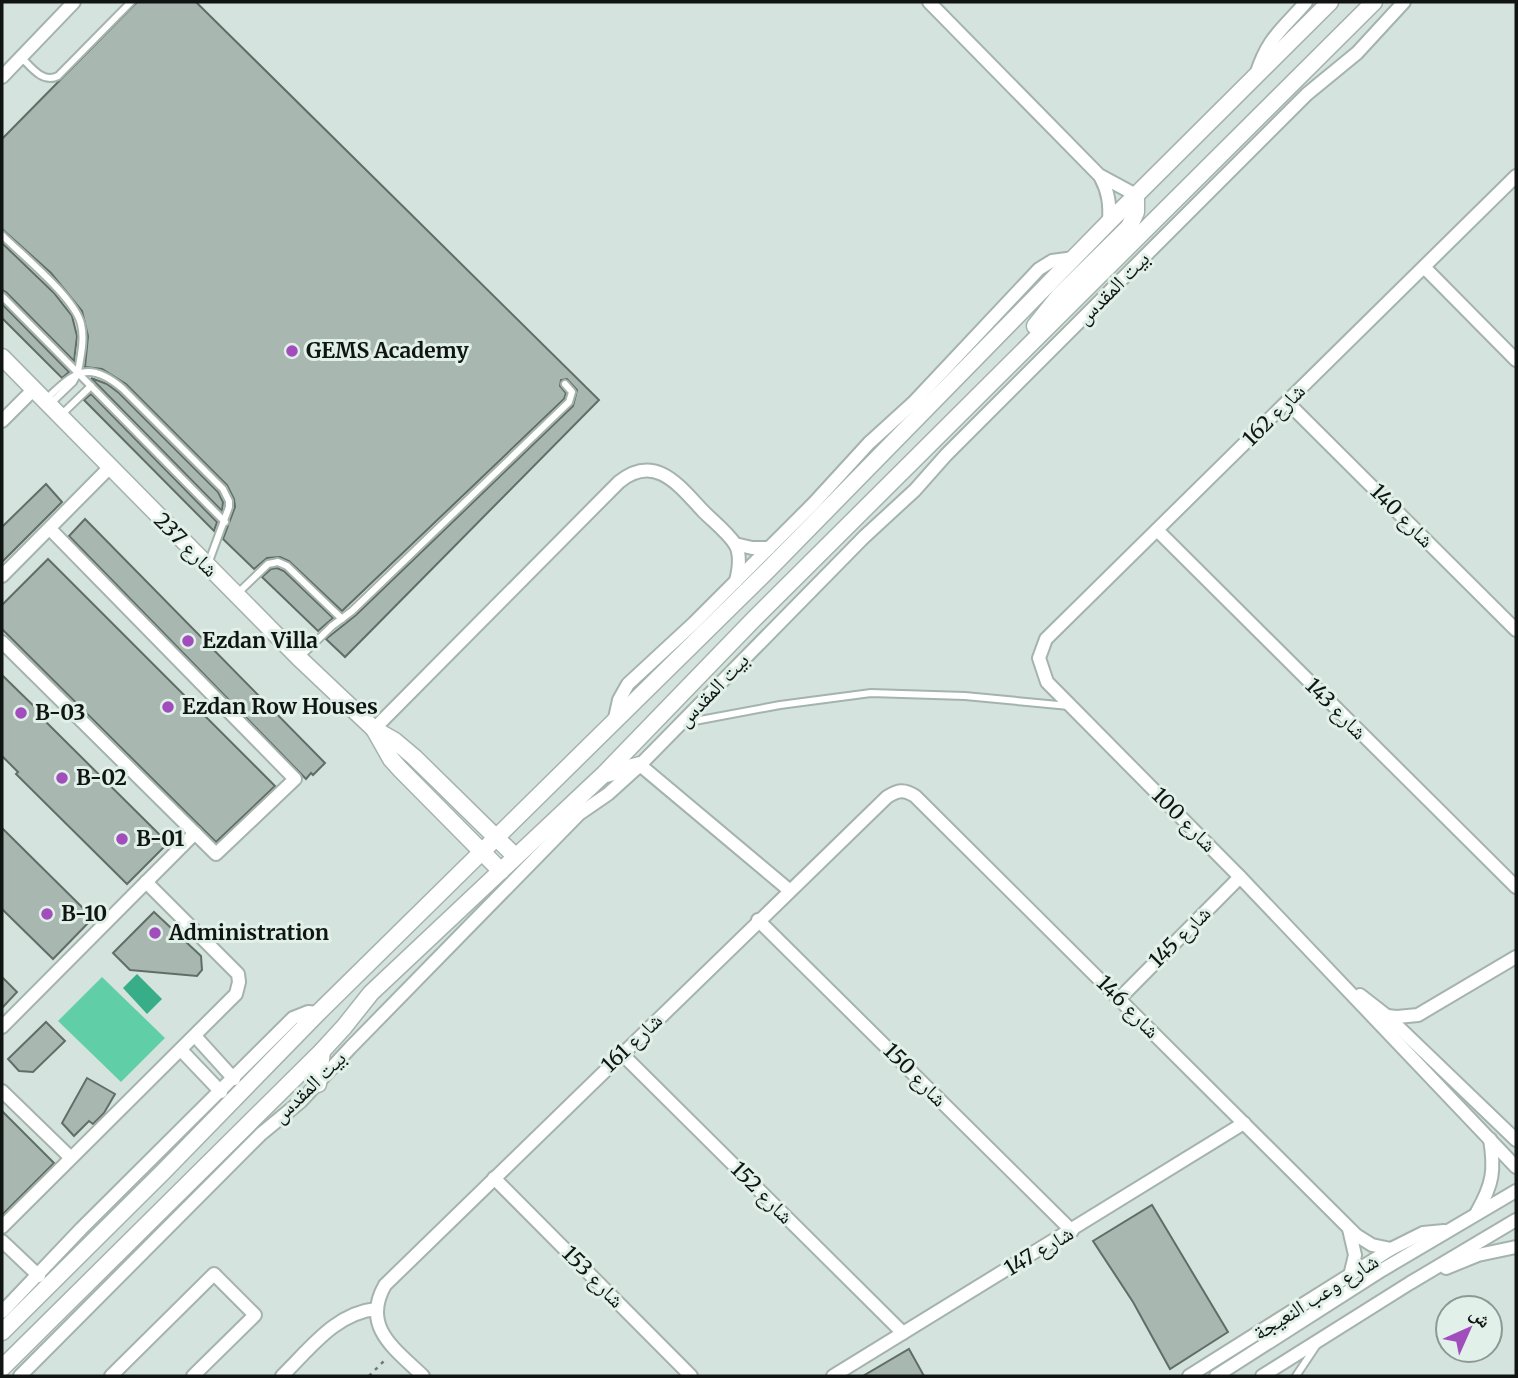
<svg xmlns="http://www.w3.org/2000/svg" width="1518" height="1378" viewBox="0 0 1518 1378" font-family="Merriweather,'Noto Naskh Arabic',serif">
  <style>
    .green { fill: #60cfa8 }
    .water { fill: #37ae88 }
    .building { fill: #a8b7b0; stroke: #616e68; stroke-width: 2 }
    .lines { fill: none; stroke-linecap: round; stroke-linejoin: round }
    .service-casing { stroke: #a5b3ad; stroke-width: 10 }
    .minor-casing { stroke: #a5b3ad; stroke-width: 16 }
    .tertiary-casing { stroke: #a5b3ad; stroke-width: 19 }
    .path { stroke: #717a77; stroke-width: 2.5; stroke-dasharray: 3.5 5; stroke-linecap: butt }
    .service { stroke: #fff; stroke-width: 6 }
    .minor { stroke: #fff; stroke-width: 12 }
    .tertiary { stroke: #fff; stroke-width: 16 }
    .poi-dot { fill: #a14dbb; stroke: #e1f1ea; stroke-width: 2.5 }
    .labels { text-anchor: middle; stroke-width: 6; stroke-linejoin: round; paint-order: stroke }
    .street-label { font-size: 21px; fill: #101513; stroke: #e1f1ea }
    .poi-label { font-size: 21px; font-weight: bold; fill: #101513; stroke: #e1f1ea; text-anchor: start }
  </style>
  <rect width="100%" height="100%" fill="#d4e3dd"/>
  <path class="green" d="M102,977L165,1038L121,1082L58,1021Z"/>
  <path class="water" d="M137,974L162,999L147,1014L123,988Z"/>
  <g class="building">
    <path d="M137,2H196L599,400L345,657L326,639L356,615L573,406L577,390L567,379L561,380L560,386L566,393L564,399L342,611L289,561L280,557L267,558L254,569L223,539L235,507L234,499L227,485L126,384L102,369L85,367L88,336L82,311L51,273L2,229V139Z"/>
    <path d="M2,243L54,293L72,316L77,336L74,361L6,292L2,290Z"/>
    <path d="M2,304L69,372L62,378L2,318Z"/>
    <path d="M91,378L107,384L119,393L218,492L223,502L222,511Z"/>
    <path d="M91,394L217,522L214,531L84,400Z"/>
    <path d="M46,484L62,502L2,562V527Z"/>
    <path d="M85,519L325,763L313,775L311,773L306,779L69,536Z"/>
    <path d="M48,559L275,786L216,842L2,629V605Z"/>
    <path d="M277,568L284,571L333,618L318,631L262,577L271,569Z"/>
    <path d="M2,675L47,719L45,721L168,843L127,884L16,774L18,772L2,756Z"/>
    <path d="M2,828L93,918L53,959L2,909Z"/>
    <path d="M154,912L201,956L202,970L197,976L130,970L113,953Z"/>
    <path d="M2,977L17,992L2,1008Z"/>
    <path d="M46,1022L65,1041L33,1072L19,1071L8,1059Z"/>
    <path d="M87,1078L115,1094L104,1113L93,1124L89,1121L74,1136L62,1123Z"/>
    <path d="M2,1111L54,1163L2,1215Z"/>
    <path d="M1152,1205L1228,1332L1170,1369L1133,1302L1093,1241Z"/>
    <path d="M909,1349L924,1376H863Z"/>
  </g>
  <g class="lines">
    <defs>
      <g id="service">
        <path d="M21,57C31,67 43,84 58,76L131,2"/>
        <path d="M2,235C22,255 75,298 81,324C85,340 80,358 78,373L2,296"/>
        <path d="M78,373L225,522"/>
        <path d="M45,400C73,374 87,358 123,389L223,489L229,501V507L208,564"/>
        <path d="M49,405L73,382L78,373"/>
        <path d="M61,415L91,386"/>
        <path d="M238,593L268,564L278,562L287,566L342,619"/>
        <path d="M300,657L332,626L352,611L569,402L572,392L565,384"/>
        <path d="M684,723L780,705L871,693L965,696L1069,706"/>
        <path d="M1296,1376L1316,1346"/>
      </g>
      <g id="minor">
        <path d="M929,2L1099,175L1136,195"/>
        <path d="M1256,75C1268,37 1282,30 1306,2"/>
        <path d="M2,77L74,2"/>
        <path d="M1516,176L1046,639L1039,658L1047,682L1240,877L1516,1167"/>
        <path d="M1101,178C1109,193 1110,206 1109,222"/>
        <path d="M1424,267L1516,360"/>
        <path d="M1287,402L1516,630"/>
        <path d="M2,421L34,389"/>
        <path d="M1157,530L1516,887"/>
        <path d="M735,544L752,548H769"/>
        <path d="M2,576L109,468"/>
        <path d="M2,642L216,854L295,779L50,529"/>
        <path d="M615,718L619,700L628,684L694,623L814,503L869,443L913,403L1039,269L1052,261L1074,258"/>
        <path d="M374,729L619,482C656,452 680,487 704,512C714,522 727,532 735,544C741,554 739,569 736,581"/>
        <path d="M640,765L789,890"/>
        <path d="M758,920L1072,1231"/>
        <path d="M1360,995L1387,1016L1516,1140"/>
        <path d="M1120,998L1240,877"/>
        <path d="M1387,1016L1397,1017L1418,1015L1516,957"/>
        <path d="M2,1027L195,833"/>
        <path d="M195,1036L234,1079"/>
        <path d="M181,1050L221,1092"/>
        <path d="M622,1054L903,1333"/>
        <path d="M2,1091L71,1158"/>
        <path d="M494,1178L691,1376"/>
        <path d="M1477,1212C1493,1184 1495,1170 1490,1139"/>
        <path d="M2,1227L236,994L239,982L238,974L146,882"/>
        <path d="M1349,1229L1355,1255L1350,1276"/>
        <path d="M2,1241L39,1276"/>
        <path d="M1446,1268L1478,1255L1516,1247"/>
        <path d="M2,1312L81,1229L293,1018L308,1012L318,1013"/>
        <path d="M20,1376L261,1134L301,1101L350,1048L579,814L608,794L640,765L864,537L915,490L946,455L1307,94L1357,53L1404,2"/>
        <path d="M111,1376L214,1274L255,1315L193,1376"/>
        <path d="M282,1376C309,1350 335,1313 376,1309"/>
        <path d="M423,1376C395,1349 361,1327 385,1285L887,797C898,790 904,789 915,796L1356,1235L1372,1245L1391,1249"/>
        <path d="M833,1376L1244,1123"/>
        <path d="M1189,1376L1391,1249L1423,1233L1444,1231"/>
        <path d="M1216,1376L1382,1270L1516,1191"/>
        <path d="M1262,1376L1410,1283L1516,1220"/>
      </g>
      <g id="tertiary">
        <path d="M1035,326L1059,296L1129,227L1136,212V195"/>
        <path d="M2,357L299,658L374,729L395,741L414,757L515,856"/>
        <path d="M374,729L391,759L401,770L501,871"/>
        <path d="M606,774L640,765"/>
        <path d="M318,1084L322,1051"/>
        <path d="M2,1332L164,1171L318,1013L767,571L1109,222L1330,2"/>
        <path d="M2,1368L322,1051L344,1027L371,993L604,774L754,619L1374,2"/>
      </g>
    </defs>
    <use href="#service" class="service-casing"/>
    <use href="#minor" class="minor-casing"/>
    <use href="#tertiary" class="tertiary-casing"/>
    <path class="path" d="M369,1376L386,1359"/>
    <use href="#service" class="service"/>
    <use href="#minor" class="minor"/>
    <use href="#tertiary" class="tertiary"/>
  </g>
  <g class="poi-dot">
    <circle cx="292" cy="351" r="7"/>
    <circle cx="188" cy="641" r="7"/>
    <circle cx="168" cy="707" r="7"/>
    <circle cx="21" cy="713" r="7"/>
    <circle cx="62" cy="778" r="7"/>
    <circle cx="122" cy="839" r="7"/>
    <circle cx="47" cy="914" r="7"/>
    <circle cx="155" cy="933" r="7"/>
  </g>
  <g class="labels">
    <g class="street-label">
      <text transform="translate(1113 288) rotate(-45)" y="7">بيت المقدس</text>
      <text transform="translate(1274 415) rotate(-45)" y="7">شارع 162</text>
      <text transform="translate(1402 516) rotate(45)" y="7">شارع 140</text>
      <text transform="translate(186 545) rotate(45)" y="7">شارع 237</text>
      <text transform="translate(713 690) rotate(-46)" y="7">بيت المقدس</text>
      <text transform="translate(1336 709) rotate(45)" y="7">شارع 143</text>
      <text transform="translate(1184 820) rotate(45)" y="7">شارع 100</text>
      <text transform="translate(1180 937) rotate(-45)" y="7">شارع 145</text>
      <text transform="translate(1128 1007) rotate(45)" y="7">شارع 146</text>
      <text transform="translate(632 1043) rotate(-44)" y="7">شارع 161</text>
      <text transform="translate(915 1075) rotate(45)" y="7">شارع 150</text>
      <text transform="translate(309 1087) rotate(-44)" y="7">بيت المقدس</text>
      <text transform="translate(762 1193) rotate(45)" y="7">شارع 152</text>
      <text transform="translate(1039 1251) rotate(-31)" y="7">شارع 147</text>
      <text transform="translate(593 1277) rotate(45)" y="7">شارع 153</text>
      <text transform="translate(1316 1297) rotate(-32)" y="7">شارع وعب النعيجة</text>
    </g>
    <g class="poi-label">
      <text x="306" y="358">GEMS Academy</text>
      <text x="202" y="648">Ezdan Villa</text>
      <text x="182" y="714">Ezdan Row Houses</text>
      <text x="35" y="720">B-03</text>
      <text x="76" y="785">B-02</text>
      <text x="136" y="846">B-01</text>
      <text x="61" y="921">B-10</text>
      <text x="169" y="940">Administration</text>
    </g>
  </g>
  <rect width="1518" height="1378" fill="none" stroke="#101513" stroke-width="7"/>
  <g transform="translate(1469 1329) rotate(45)"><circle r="33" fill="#e1f1ea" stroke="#8d9994" stroke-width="2"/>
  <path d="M0-5L12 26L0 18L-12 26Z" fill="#a14dbb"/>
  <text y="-10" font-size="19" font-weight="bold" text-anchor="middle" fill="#101513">ش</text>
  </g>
</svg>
